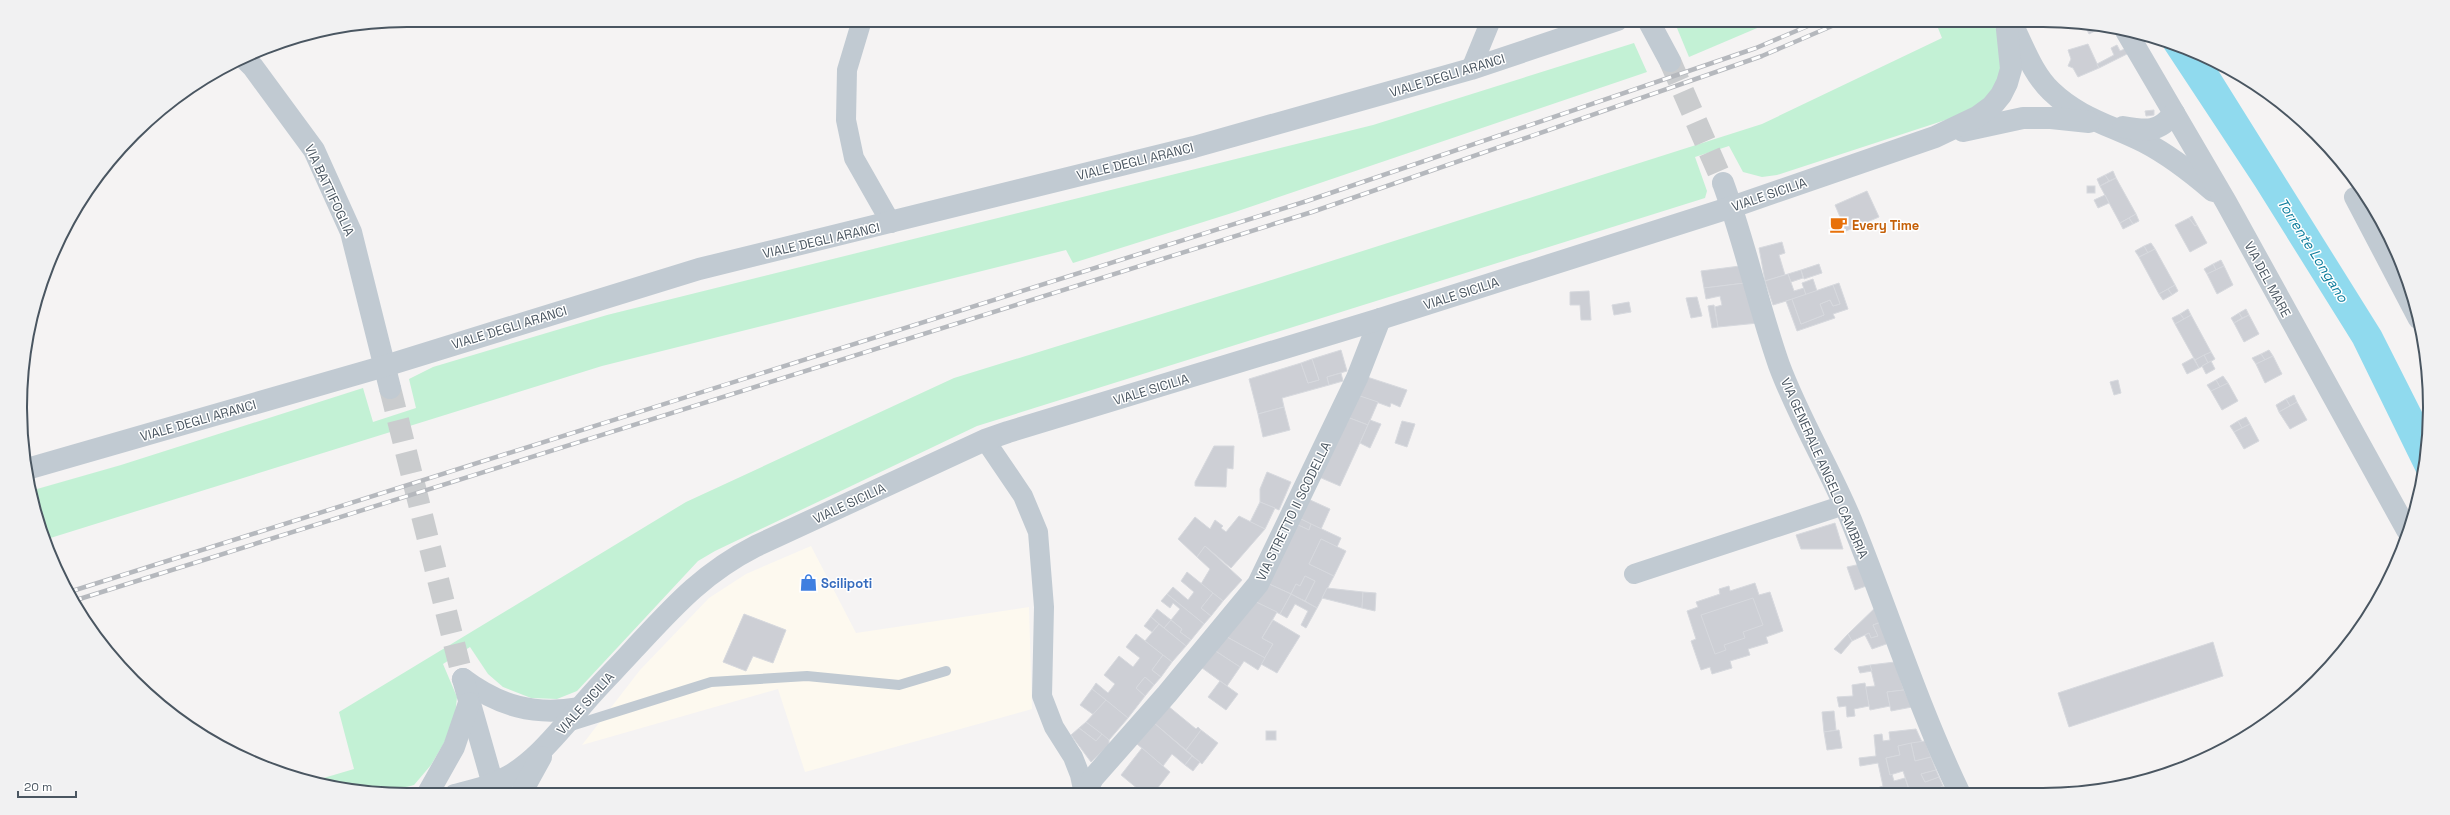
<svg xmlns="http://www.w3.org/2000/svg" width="2450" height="815" viewBox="0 0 2450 815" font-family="'Space Grotesk',sans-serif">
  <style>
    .commercial { fill: #fdf9ef; fill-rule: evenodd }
    .green { fill: #c3f1d5 }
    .water { fill: #90daee }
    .building { fill: #cdcfd5; stroke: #d7d9de }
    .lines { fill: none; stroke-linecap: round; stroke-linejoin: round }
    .tertiary-tunnel { stroke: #caccce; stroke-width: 22; stroke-dasharray: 22 11; stroke-linecap: butt }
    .service { stroke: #c1cad2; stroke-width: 10 }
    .minor { stroke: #c1cad2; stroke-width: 20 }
    .tertiary { stroke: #c1cad2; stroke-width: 22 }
    .rail-casing { stroke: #b5b8bd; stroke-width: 4.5 }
    .rail { stroke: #fff; stroke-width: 3; stroke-dasharray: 9; stroke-linecap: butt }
    .labels { text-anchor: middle; stroke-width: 3; stroke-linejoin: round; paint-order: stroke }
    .street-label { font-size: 13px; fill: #4a5661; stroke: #fff }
    .food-label { font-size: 13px; font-weight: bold; fill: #c56008; stroke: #fff; text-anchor: start }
    .shop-label { font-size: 13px; font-weight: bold; fill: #366cbe; stroke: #fff; text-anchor: start }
    .water-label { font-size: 14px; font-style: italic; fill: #0c7c9b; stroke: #fff }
    .rim { fill: none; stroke: #4a5661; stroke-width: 2 }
  </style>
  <rect width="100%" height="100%" fill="#f5f3f3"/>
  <path class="commercial" d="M811,546L856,633L1029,607L1032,709L805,772L778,689L582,745L640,670L709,598L746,574ZM744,614L785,630L773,663L753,656L746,671L723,662Z"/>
  <g class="green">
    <path d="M1692,20H1776L1689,57L1677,28Z"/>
    <path d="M1955,20H1991L1999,34L2004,71L1993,92L1970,112L1777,175L1762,177L1743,172L1729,146L1695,157L1707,191L1705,198L977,426L715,551L698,561L577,691L557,699L531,698L503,687L488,674L470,647L443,664L457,697L455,716L448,736L431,765L414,785L388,792L310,782L354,769L339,712L686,502L954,378L1262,283L1762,124L1942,38L1938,28Z"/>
    <path d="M1634,43L1647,72L1235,212L1073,263L1066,250L602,366L44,540L33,508L30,491L121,465L363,388L373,422L416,408L409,379L433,367L607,315L1373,125Z"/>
  </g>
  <path class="water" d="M2158,39L2211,59L2381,331L2429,426L2421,482L2353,343L2255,186Z"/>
  <g class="building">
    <path d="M2043,20L2053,21L2044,26L2041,21Z"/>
    <path d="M2085,26L2101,28L2089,34Z"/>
    <path d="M2088,44L2099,68L2078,77L2073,68L2068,66L2071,59L2068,50Z"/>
    <path d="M2117,45L2120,51L2127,48L2129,53L2099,68L2097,64L2114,55L2111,48Z"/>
    <path d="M2154,110V115L2146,116L2145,111Z"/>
    <path d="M2329,147L2334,152L2339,160L2337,161Z"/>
    <path d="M2113,171L2116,178L2109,181L2105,175Z"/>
    <path d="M2105,175L2109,181L2100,186L2097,179Z"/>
    <path d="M2116,178L2136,214L2120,223L2100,186Z"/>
    <rect x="2087" y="186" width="8" height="7"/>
    <path d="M1867,191L1879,217L1846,231L1835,205Z"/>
    <path d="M2105,195L2109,203L2098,208L2094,200Z"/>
    <path d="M2136,214L2139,221L2133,224L2129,218Z"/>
    <path d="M2192,216L2197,225L2195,226L2189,218Z"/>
    <path d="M2129,218L2133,224L2123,229L2120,223Z"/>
    <path d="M2189,218L2195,226L2197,225L2207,243L2190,252L2175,225Z"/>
    <path d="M1782,242L1785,253L1779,255L1785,275L1765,281L1759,248Z"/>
    <path d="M2151,243L2155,249L2148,253L2144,246Z"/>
    <path d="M2144,246L2148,253L2139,257L2135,251Z"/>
    <path d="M2155,249L2175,285L2159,294L2139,257Z"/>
    <path d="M2221,260L2224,266L2216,270L2213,264Z"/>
    <path d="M1819,264L1822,273L1804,279L1801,270Z"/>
    <path d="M2213,264L2216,270L2207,274L2204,269Z"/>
    <path d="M1740,266L1745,283L1704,288L1701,271Z"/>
    <path d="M2224,266L2233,285L2217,294L2207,274Z"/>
    <path d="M1801,270L1803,278L1791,282L1788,274Z"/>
    <path d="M1788,274L1794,291L1804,288L1806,295L1773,305L1765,281Z"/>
    <path d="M1813,279L1817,291L1806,295L1802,283Z"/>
    <path d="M1745,283L1758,323L1718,327L1715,307L1722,305L1720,296L1706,299L1704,288Z"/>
    <path d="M1839,283L1848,309L1833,314L1835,318L1797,331L1786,301L1792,299L1801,324L1824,315L1820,304L1830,300L1833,306L1840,304L1833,285Z"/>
    <path d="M1833,285L1840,304L1833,306L1830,300L1820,304L1824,315L1801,324L1792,299Z"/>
    <path d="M2175,285L2178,291L2172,295L2168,289Z"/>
    <path d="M2168,289L2172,295L2163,300L2159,294Z"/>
    <path d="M1589,291L1591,320H1581L1580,305H1570V292Z"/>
    <path d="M1697,297L1702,316L1691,318L1686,298Z"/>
    <path d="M1629,302L1631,312L1614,315L1612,305Z"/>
    <path d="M1714,305L1718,327L1712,328L1708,306Z"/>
    <path d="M2188,309L2191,315L2184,319L2180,314Z"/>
    <path d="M2246,309L2249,315L2242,318L2239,313Z"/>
    <path d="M2239,313L2242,318L2234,323L2231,318Z"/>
    <path d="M2180,314L2184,319L2175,324L2172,318Z"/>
    <path d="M2191,315L2211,352L2195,360L2175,324Z"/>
    <path d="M2249,315L2259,334L2244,342L2234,323Z"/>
    <path d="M1341,350L1347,371L1327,377L1329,385L1282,398L1284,407L1258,414L1249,379L1301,363L1308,383L1319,380L1312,359Z"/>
    <path d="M2269,350L2273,356L2265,360L2261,354Z"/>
    <path d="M2211,352L2215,359L2208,363L2204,355Z"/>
    <path d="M2261,354L2265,360L2256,364L2252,358Z"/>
    <path d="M2204,355L2208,363L2199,368L2195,360Z"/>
    <path d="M2273,356L2282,374L2265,383L2256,364Z"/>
    <path d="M2193,358L2199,368L2187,374L2182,364Z"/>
    <path d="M1312,359L1319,380L1308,383L1301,363Z"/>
    <path d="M2211,361L2215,369L2206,374L2202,366Z"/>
    <path d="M1341,373L1343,381L1329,385L1327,377Z"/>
    <path d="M1364,376L1407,390L1400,407L1391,403L1390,407L1357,395Z"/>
    <path d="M2223,376L2228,383L2220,387L2216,380Z"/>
    <path d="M2118,380L2121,393L2114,395L2110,382Z"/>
    <path d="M2216,380L2220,387L2211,391L2207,385Z"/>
    <path d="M2228,383L2238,401L2222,410L2211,391Z"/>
    <path d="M1357,395L1378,402L1368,425L1347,417Z"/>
    <path d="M2294,395L2297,402L2290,406L2286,399Z"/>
    <path d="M2286,399L2290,406L2279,412L2276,405Z"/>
    <path d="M2297,402L2307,420L2290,429L2279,412Z"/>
    <path d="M1284,407L1290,430L1263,437L1258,414Z"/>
    <path d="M1347,417L1368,425L1340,486L1319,477Z"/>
    <path d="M2246,417L2250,424L2242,428L2238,421Z"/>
    <path d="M1370,420L1381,424L1370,448L1360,443Z"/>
    <path d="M1402,421L1415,424L1407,447L1395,443Z"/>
    <path d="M2238,421L2242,428L2234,432L2230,426Z"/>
    <path d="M2250,424L2259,441L2244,449L2234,432Z"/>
    <path d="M1214,446H1234L1233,469L1227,468L1226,487L1195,486V482Z"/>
    <path d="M1267,472L1291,482L1279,510L1260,502V489Z"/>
    <path d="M1308,499L1330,509L1321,529L1299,518Z"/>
    <path d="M1260,502L1275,508L1265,529L1250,522Z"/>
    <path d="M1239,516L1265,529L1231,568L1205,546L1197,557L1178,539L1195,517L1210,529L1215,520L1223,526L1221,528L1226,532Z"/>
    <path d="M1299,518L1311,524L1309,530L1296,524Z"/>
    <path d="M1835,523L1843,549H1801L1796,535Z"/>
    <path d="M1296,524L1309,530L1311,524L1341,538L1337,547L1321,539L1309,564L1334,576L1317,608L1305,601L1315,581L1305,576L1300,586L1296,584L1291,594L1267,583Z"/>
    <path d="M1321,539L1346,551L1334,576L1309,564Z"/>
    <path d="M1205,546L1242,580L1223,601L1201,584L1210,569L1197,557Z"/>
    <path d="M1861,564L1869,585L1855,590L1847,567Z"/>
    <path d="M1187,572L1213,593L1201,608L1211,616L1204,624L1167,594L1173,587L1188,600L1194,592L1181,581Z"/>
    <path d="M1305,576L1315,581L1305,601L1291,594L1296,584L1300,586Z"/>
    <path d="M1267,583L1291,594L1280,614L1254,601Z"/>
    <path d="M1755,583L1759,595L1770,592L1783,631L1766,637L1768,643L1748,649L1750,655L1730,661L1732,668L1712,674L1710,667L1701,670L1691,641L1696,639L1687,611L1698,607L1696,602L1720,594L1719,589L1729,586L1730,591Z"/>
    <path d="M1327,588L1363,592L1362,608L1322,598Z"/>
    <path d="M1363,592L1376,593L1375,611L1362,608Z"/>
    <path d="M1213,593L1223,601L1211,616L1201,608Z"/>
    <path d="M1167,594L1204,624L1191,640L1180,632L1182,629L1171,620L1180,609L1173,603L1170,608L1161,601Z"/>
    <path d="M1291,594L1317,608L1306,628L1301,625L1308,611L1295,604L1287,618L1280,614Z"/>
    <path d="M1753,598L1763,625L1743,632L1745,638L1724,645L1726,650L1715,654L1701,615Z"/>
    <path d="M1254,601L1277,612L1262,638L1273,644L1265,658L1227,637Z"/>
    <path d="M1878,605L1884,621L1873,625L1878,636L1871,638L1869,633L1852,641L1848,634Z"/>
    <path d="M1157,609L1171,620L1164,628L1151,617Z"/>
    <path d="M744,614L786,630L773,663L753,656L746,671L723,662Z"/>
    <path d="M1151,617L1159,624L1152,632L1144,626Z"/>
    <path d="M1171,620L1182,629L1180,632L1191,640L1186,646L1164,628Z"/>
    <path d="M1273,620L1300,636L1277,673L1261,664L1273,644L1262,638Z"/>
    <path d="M1884,621L1892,642L1872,649L1865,635L1869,633L1871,638L1878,636L1873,625Z"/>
    <path d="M1159,624L1186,646L1172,662L1145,641Z"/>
    <path d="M1136,634L1163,655L1152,670L1161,677L1154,685L1145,677L1136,688L1145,696L1128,718L1092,689L1096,683L1108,693L1115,684L1104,675L1119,656L1133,667L1140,658L1126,647Z"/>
    <path d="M1848,634L1852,641L1841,654L1834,649Z"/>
    <path d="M1227,637L1265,658L1258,670L1244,661L1240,667L1214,650Z"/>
    <path d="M2213,642L2223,676L2069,727L2058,693Z"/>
    <path d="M1214,650L1240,667L1227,686L1198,665Z"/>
    <path d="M1163,655L1172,662L1161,677L1152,670Z"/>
    <path d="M1895,662L1904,690L1887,692L1890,706L1870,710L1865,687L1875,686L1870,665Z"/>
    <path d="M1870,665L1872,671L1860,673L1858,667Z"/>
    <path d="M1145,677L1154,685L1145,696L1136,688Z"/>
    <path d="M1220,681L1238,694L1226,710L1208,697Z"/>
    <path d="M1865,683L1869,706L1854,709L1855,716L1847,717L1846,706L1839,707L1837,697L1853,696L1852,685Z"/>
    <path d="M1092,689L1106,700L1094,715L1080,705Z"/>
    <path d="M1904,690L1912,707L1891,711L1887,692Z"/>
    <path d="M1106,700L1128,718L1109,740L1086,722Z"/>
    <path d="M1168,706L1196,729L1198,727L1201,730L1186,750L1154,723Z"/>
    <path d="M1834,711L1836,730L1824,732L1822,712Z"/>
    <path d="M1086,722L1102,734L1096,741L1079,728Z"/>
    <path d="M1154,723L1192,756L1185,765L1172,754L1163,766L1137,744Z"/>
    <path d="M1079,728L1096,741L1102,734L1109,740V745L1091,762L1071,735Z"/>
    <path d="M1916,729L1922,742L1898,746L1900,755L1886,758L1890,775L1892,774L1894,781L1905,778L1908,787L1900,792H1865L1883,786L1878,763L1860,766L1859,758L1876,756L1874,735L1882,734L1883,741L1890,740L1889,732Z"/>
    <path d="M1201,730L1218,743L1202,764L1186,750Z"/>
    <path d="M1839,730L1842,748L1827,750L1824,732Z"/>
    <rect x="1266" y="731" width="10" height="9"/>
    <path d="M1925,741L1931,757L1915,761L1911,743Z"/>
    <path d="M1911,743L1915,761L1931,757L1936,770L1921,774L1925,782L1939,777L1943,786L1932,792H1910L1903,771L1890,775L1886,758L1900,755L1898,746Z"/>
    <path d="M1142,748L1170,772L1153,794H1144L1121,775Z"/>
    <path d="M1192,756L1200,762L1193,771L1185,765Z"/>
    <path d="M1936,770L1939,777L1925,782L1921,774Z"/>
    <path d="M1943,786L1947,792H1932Z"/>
    <path d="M1908,787L1910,792H1900Z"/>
  </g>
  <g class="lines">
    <g class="tertiary-tunnel">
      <path d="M1670,61L1723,183"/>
      <path d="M390,388L463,679"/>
    </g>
    <path class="service" d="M568,727L711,682L807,676L899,685L946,671"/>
    <g class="minor">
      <path d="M862,20L847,70L846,120L854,158L891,223"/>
      <path d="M1471,69L1491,20"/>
      <path d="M2364,194L2354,197L2418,319"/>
      <path d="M985,440L1023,496L1038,532L1044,607L1042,696L1054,727L1073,757L1080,775L1084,794"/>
      <path d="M1634,574L1844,505"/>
    </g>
    <g class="tertiary">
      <path d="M1648,20L1670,61"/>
      <path d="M2013,26C2024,48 2033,74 2051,91C2079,118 2110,125 2144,142C2169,155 2191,172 2213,191"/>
      <path d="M2126,31L2226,202L2407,530"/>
      <path d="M243,57L253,67L314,150L351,232L390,388"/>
      <path d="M2123,127C2146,131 2159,133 2174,113"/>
      <path d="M1963,131L2023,118H2051L2089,122"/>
      <path d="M1723,183C1745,243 1758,305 1779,365C1799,419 1829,467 1851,520C1888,611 1917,704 1959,792"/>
      <path d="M27,469L385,366L699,269L1194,147L1471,69L1617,20"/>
      <path d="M463,679C499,706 535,716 579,708"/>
      <path d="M463,679L496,795"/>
      <path d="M1084,794L1093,778L1167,694L1258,584L1357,378L1380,319"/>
      <path d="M427,795L454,747L469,703"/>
      <path d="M455,795C474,790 492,786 509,776C537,760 558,732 579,709C596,688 616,669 634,649C674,606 703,573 756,546L985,440L1008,432L1380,319L1732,207L1935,137L1977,117L1992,106L2001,95L2007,83L2011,69L2006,20"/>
      <path d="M520,795L541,757"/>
    </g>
    <defs>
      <g id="rail">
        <path d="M69,592L1307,201L1756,48L1822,20"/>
        <path d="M73,601L1312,212L1762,56L1846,20"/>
      </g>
    </defs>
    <use href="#rail" class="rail-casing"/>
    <use href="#rail" class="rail"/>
  </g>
  <defs>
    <symbol id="cafe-bare" viewBox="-9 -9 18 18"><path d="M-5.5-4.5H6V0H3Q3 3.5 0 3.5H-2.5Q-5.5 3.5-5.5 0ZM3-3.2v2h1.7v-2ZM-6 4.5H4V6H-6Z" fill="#e8710a" stroke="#fff" stroke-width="2.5" paint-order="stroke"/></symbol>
    <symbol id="shop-bare" viewBox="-9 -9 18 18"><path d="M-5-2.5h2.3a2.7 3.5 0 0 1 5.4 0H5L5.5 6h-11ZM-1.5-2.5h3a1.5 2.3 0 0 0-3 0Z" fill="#3f7fe0" stroke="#fff" stroke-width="2.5" paint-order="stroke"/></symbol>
  </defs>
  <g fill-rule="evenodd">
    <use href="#cafe-bare" x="1826" y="212" width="25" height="25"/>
    <use href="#shop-bare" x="796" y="570" width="25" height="25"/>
  </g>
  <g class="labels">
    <g class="street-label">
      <text transform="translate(1447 75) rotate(-17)" y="5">VIALE DEGLI ARANCI</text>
      <text transform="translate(1135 161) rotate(-14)" y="5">VIALE DEGLI ARANCI</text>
      <text transform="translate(330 190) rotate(65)" y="5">VIA BATTIFOGLIA</text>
      <text transform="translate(1769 194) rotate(-19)" y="5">VIALE SICILIA</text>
      <text transform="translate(821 240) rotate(-13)" y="5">VIALE DEGLI ARANCI</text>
      <text transform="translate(2268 279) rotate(62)" y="5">VIA DEL MARE</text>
      <text transform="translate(1461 293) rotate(-18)" y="5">VIALE SICILIA</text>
      <text transform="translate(509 327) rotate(-17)" y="5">VIALE DEGLI ARANCI</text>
      <text transform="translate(1151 389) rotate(-17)" y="5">VIALE SICILIA</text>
      <text transform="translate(198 420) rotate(-16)" y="5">VIALE DEGLI ARANCI</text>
      <text transform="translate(1825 468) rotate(66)" y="5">VIA GENERALE ANGELO CAMBRIA</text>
      <text transform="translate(849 503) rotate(-25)" y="5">VIALE SICILIA</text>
      <text transform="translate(1293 511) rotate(-64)" y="5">VIA STRETTO II SCODELLA</text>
      <text transform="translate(585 703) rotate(-48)" y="5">VIALE SICILIA</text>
    </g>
    <g class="food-label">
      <text x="1852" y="230">Every Time</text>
    </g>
    <g class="shop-label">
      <text x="821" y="588">Scilipoti</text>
    </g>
    <g class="water-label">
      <text transform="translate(2313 250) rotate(58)" y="5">Torrente Longano</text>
    </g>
  </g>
  <path d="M0 0H2450V815H0ZM407 27H2043A380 380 0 0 1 2423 407V408A380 380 0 0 1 2043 788H407A380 380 0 0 1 27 408V407A380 380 0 0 1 407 27Z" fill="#f1f1f2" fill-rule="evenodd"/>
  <path class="rim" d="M407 27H2043A380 380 0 0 1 2423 407V408A380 380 0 0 1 2043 788H407A380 380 0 0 1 27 408V407A380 380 0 0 1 407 27Z"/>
  <path d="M18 791v6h58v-6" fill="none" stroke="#4a5661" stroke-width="2"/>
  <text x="24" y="791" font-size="12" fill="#4a5661" stroke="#ffffff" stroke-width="3" paint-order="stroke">20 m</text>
</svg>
